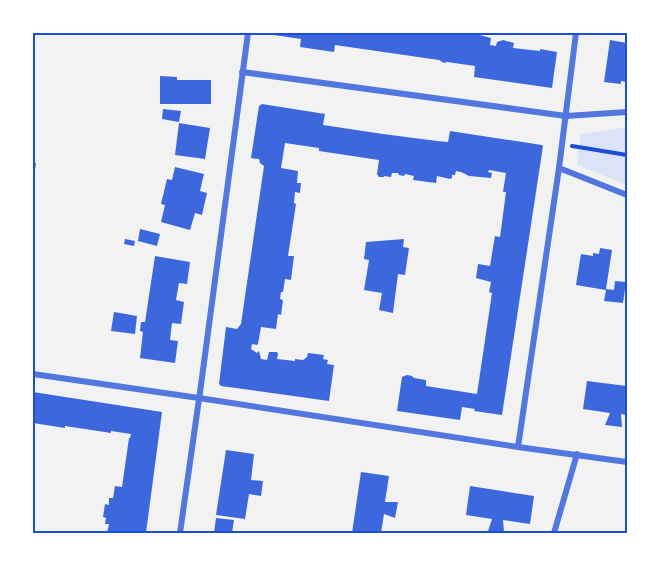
<svg xmlns="http://www.w3.org/2000/svg" width="660" height="566" viewBox="0 0 660 566" font-family="Barlow,sans-serif">
  <style>
    .green { fill: #dbe4f7 }
    .building { fill: #3d67dc }
    .lines { fill: none; stroke-linecap: round; stroke-linejoin: round }
    .path { stroke: #1d4ed8; stroke-width: 4 }
    .minor { stroke: #5277de; stroke-width: 6 }
    .neatline { fill: none; stroke: #1d4ed8; stroke-width: 2 }
  </style>
  <rect width="100%" height="100%" fill="#f2f2f2"/>
  <path class="green" d="M627,127V185L577,165L581,134Z"/>
  <g class="building">
    <path d="M268,33H472L491,38L490,45L496,46L497,42L503,40L514,43L513,48L540,51V49L557,52L552,88L474,77L475,66L447,62L444,63L439,60L335,45L334,52L300,47L301,39L267,34Z"/>
    <path d="M610,40L627,43V82L621,81V84L604,82Z"/>
    <path d="M160,76L177,77V80H211V104H160Z"/>
    <path d="M262,104L325,114L323,125L383,134L437,141L448,142L450,131L542,145L543,146L502,415L474,411L475,409L462,407L460,420L397,411L402,377L407,375L412,376L414,378L426,380V386L477,394L492,293L489,292L491,282L476,278L478,264L490,266L495,236L500,237L506,192H503L506,173L489,170L488,172L492,173L491,178L469,176L461,172L456,171L455,175H452V178L450,179L437,176L436,183L413,180L414,176L405,174L404,176L399,175L398,173H392L391,177L384,176V177H379L377,174L379,160L319,151V148L285,143L281,168L298,171L297,183H301L300,193L295,192L294,203L296,204L288,256H294L291,280L285,279L283,292H281L280,299L283,300L281,315L278,314L276,329L261,327L258,344L257,345L252,344L251,349L257,353L259,351L261,359L267,360L269,352H277L278,354L277,359L295,361V359L303,360L307,357L308,353L324,355L323,359L328,360L327,364L334,365L329,401L221,386L219,384L226,327L237,329L241,324L264,166L260,163L259,159L251,158L259,106Z"/>
    <path d="M163,109L181,111L179,122L162,119Z"/>
    <path d="M179,123L210,128L205,159L175,155Z"/>
    <path d="M33,163H36L34,177H33Z"/>
    <path d="M175,167L204,174L200,191L207,193L202,215L195,213L190,230L161,222L165,205L161,204L167,179L172,180Z"/>
    <path d="M140,229L160,234L157,246L138,241Z"/>
    <path d="M125,239L135,241L134,246L124,244Z"/>
    <path d="M404,239L403,247L409,248L405,275L398,274L393,313L379,310L382,293L364,290L369,260L364,259L366,242Z"/>
    <path d="M600,248L612,250L606,289L614,290L615,281L626,282L623,303L604,301L606,290L576,285L581,254L593,256V253L599,254Z"/>
    <path d="M155,256L190,262L187,284L179,283L176,300L184,302L181,324L172,323L171,331L170,340L178,341L175,363L140,358L143,332L140,331L141,322H145Z"/>
    <path d="M114,312L137,316L135,334L111,331Z"/>
    <path d="M587,381L627,386V415L621,414L622,427L605,425L610,413L583,409Z"/>
    <path d="M33,392L162,412L146,533H107L109,524H105L106,518L103,517L105,504L109,505V498H113L115,486L122,487L129,438H130L131,434L111,431V433L65,426V428L33,423Z"/>
    <path d="M226,450L254,454L251,480L263,481L261,496L249,494L245,519L216,515Z"/>
    <path d="M361,472L389,476L385,502H398L395,518L384,514L381,533H352Z"/>
    <path d="M470,486L534,496L530,524L503,520L504,532L488,531L492,519L466,515Z"/>
    <path d="M216,518L234,520L232,533H214Z"/>
  </g>
  <g class="lines">
    <path class="path" d="M572,146L627,155"/>
    <g class="minor">
      <path d="M242,72L566,116L627,112"/>
      <path d="M559,168L627,195"/>
      <path d="M33,374L199,398L518,447L627,462"/>
      <path d="M518,447L559,168L576,33"/>
      <path d="M180,533L201,385L248,33"/>
      <path d="M554,533L577,454"/>
    </g>
  </g>
  <rect width="660" height="566" fill="none" stroke="#ffffff" stroke-width="69"/>
  <rect x="34" y="34" width="592" height="498" class="neatline"/>
</svg>
